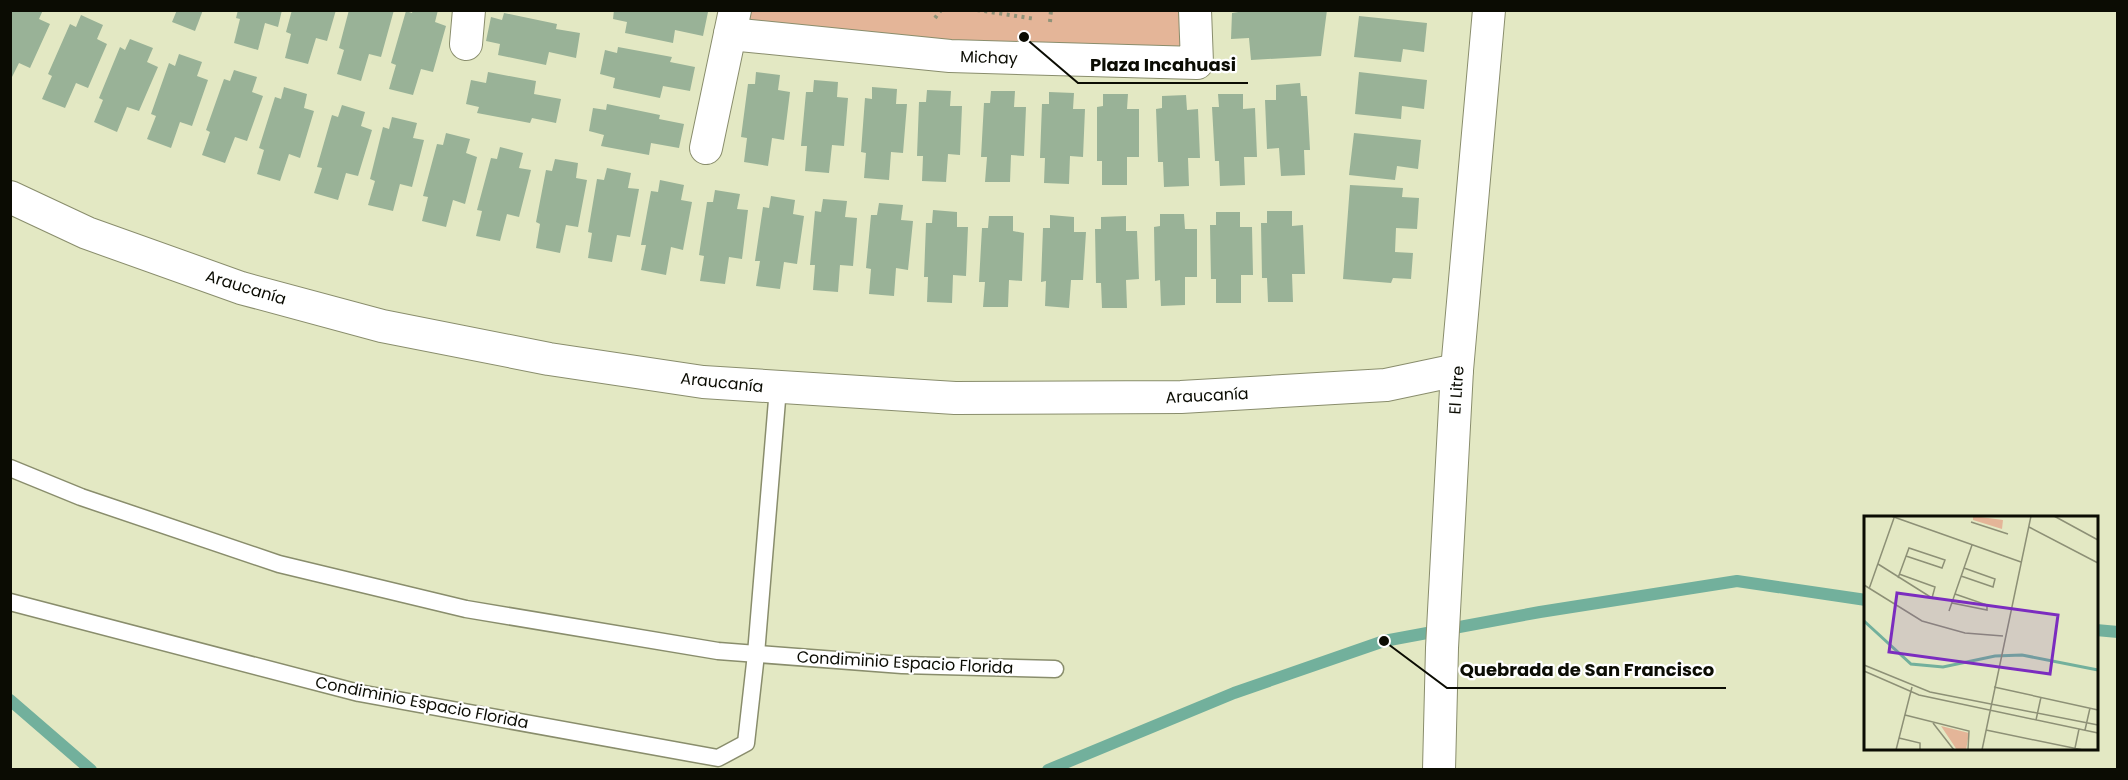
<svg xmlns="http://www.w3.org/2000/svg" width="2128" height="780" viewBox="0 0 2128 780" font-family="Poppins,sans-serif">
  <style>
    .green { fill: #e4b598 }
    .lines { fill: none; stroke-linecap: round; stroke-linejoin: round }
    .stream { stroke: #72b09c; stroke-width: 12 }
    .building { fill: #99b297 }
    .lane-casing { stroke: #898d6c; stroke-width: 19 }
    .street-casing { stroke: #898d6c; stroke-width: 34 }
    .path { stroke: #909379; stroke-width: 4; stroke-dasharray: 3 4.5; stroke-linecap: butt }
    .lane { stroke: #fff; stroke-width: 16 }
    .street { stroke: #fff; stroke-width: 32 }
    .labels { text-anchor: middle; stroke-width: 4.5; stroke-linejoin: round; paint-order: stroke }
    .street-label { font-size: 16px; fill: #0b0c03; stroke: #fff }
    .inset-river { fill: none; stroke: #72b09c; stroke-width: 3 }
    .inset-road { fill: none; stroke: #8d9076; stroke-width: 1.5 }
    .view { fill: #7b2cbf; fill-opacity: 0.15; stroke: #7b2cbf; stroke-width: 3 }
    .inset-edge { fill: none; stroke: #0b0c03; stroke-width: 3 }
    .leader { fill: none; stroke: #0b0c03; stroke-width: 2 }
    .callout-dot { fill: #0b0c03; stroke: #fff; stroke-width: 2 }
    .callout-label { font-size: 18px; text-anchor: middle; font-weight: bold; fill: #0b0c03; stroke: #fff; stroke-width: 4.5; stroke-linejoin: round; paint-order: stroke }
  </style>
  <rect width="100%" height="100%" fill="#e3e8c3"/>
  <path class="green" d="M745,10H1178L1182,26L1180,48L969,47L742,24Z"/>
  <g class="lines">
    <g class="stream">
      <path d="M2096,630L2118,632"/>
      <path d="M10,700L91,770"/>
      <path d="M1048,770L1234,693L1384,641L1540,612L1737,581L1866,600"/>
    </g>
  </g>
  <g class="building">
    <path d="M10,10H43L39,19L50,24L30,68L19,63L10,81Z"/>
    <path d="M177,10H203L195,31L172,22Z"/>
    <path d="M238,10H282L278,27L265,23L258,50L234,43L240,19L236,18Z"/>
    <path d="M292,10H336L327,41L316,38L308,64L285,58L291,34L286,32Z"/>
    <path d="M349,10H394L381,57L369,54L361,81L337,74L344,50L339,48Z"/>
    <path d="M413,10H438L435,22L446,26L433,72L421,69L413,95L389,89L396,65L391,63L406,11L412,13Z"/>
    <path d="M614,10H701L708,12L703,36L675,30L673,43L625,33L627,22L613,19Z"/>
    <path d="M1251,10H1327L1321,56L1251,60L1249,38L1231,39L1232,13Z"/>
    <path d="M504,13L557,24L556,29L580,33L576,58L549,52L546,65L498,55L500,44L486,41L491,17L502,20Z"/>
    <path d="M81,15L103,25L97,39L107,44L88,88L76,83L65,108L42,99L52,76L48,74L70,24L76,27Z"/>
    <path d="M1359,16L1427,23L1424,52L1403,49L1401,62L1354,57Z"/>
    <path d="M130,39L153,48L147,62L158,67L139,111L127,107L117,132L94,122L103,100L99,98L120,47L125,50Z"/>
    <path d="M618,47L672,57L670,62L695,67L690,91L663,86L660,98L613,88L615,78L600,74L605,50L617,53Z"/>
    <path d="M179,54L202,62L197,76L208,80L192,126L180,122L171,148L147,139L156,116L151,114L169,63L175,66Z"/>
    <path d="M234,70L257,77L252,92L263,96L247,141L235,137L225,163L202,155L210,132L206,130L224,79L230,81Z"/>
    <path d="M488,72L536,81L534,94L561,99L556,123L532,118L530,123L477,113L479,107L466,104L471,80L486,83Z"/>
    <path d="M756,72L780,75L778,90L790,92L784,140L772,138L768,166L744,162L747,138L741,137L748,84H755Z"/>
    <path d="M1359,72L1427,80L1424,109L1402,106L1401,119L1355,114Z"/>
    <path d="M814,80L838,82L837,97L848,98L844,146L832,145L829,173L805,171L807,146H801L806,92H813Z"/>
    <path d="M1300,83L1301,96H1307L1310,150H1304L1305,175L1281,176L1279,148L1267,149L1265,100H1276V85Z"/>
    <path d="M284,87L307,94L304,108L314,111L300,158L289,154L280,181L257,174L264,150L259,148L275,97L281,99Z"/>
    <path d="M872,87L897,89L896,104H907L903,153L891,152L889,180L864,178L866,153L861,152L865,98L872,99Z"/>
    <path d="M927,90L951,91L950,106H962L960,155L948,154L946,182L922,181L923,156H917L919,102H926Z"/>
    <path d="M991,91H1015L1014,107H1026L1024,156L1011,155L1010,182H985L987,157H981L984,103H990Z"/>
    <path d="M1049,92L1074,93L1073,109H1085L1083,157L1070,156L1069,184L1044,183L1045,158H1040L1042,104H1049Z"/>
    <path d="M1103,94H1128L1127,109H1139V157H1127V185H1102V161H1097V107L1103,106Z"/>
    <path d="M1218,94H1243V109L1255,108L1257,157H1244L1245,185L1220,186L1219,161H1215L1212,107H1219Z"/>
    <path d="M1186,95L1187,110L1198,109L1200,158H1188L1189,186L1164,187L1163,162H1158L1156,109L1162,108V96Z"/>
    <path d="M607,104L660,115L659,119L684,124L679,148L651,143L649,155L601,146L604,135L589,131L593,108L606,110Z"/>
    <path d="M342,105L365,112L361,126L372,130L358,176L346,173L338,200L314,193L322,168L317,167L332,115L338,117Z"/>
    <path d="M392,117L417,123L413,138L424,140L412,187L400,184L393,211L368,205L375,181L370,179L383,127L389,129Z"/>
    <path d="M446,133L470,139L466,153L477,157L465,204L453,200L446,227L422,221L428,197L423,196L437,144L443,145Z"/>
    <path d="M1354,133L1421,140L1418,169L1397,166L1395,180L1349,175Z"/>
    <path d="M500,147L523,153L519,168L531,170L519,217L507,214L500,241L476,236L482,211L477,210L491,158L497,159Z"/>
    <path d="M555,159L578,163L576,178L587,180L578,227L566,225L560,253L536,248L540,224L536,222L546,170L552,171Z"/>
    <path d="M607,168L631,173L628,188L639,189L630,237L617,235L612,262L588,258L592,233L588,232L597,179L604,180Z"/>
    <path d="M660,180L684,185L681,200L692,202L683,250L671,247L666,275L641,270L646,245H641L651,191L658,192Z"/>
    <path d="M1350,185L1403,188L1402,197L1419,198L1417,229L1396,228L1395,252L1413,253L1411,279L1393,278L1391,283L1343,279Z"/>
    <path d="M715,190L740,194L737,209L748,210L742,259L729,257L725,284L700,281L704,256L699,255L707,202H713Z"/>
    <path d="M771,196L795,200L793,214L804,216L797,264L784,262L780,289L756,286L760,261H755L763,207L769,208Z"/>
    <path d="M823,199L847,201L845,217L857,218L853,266L840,265L838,292L813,290L815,265H810L815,211L821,212Z"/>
    <path d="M879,203L903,205L901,220L913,221L908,270L896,268L894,296L869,294L871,269L866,268L871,215H877Z"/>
    <path d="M933,210L957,212V227H968L966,276L953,275L952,303L927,302L928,277H924L926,223H932Z"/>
    <path d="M1267,211H1292V226L1303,225L1305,274H1292L1293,302H1268L1267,278H1262L1261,223H1267Z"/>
    <path d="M1216,212H1240V227H1252L1253,275H1241V303H1216V279H1211L1210,225H1216Z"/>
    <path d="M1160,214H1184L1185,229H1197V277H1185V305L1161,306L1160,280L1155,281L1154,227L1160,226Z"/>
    <path d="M1050,215L1074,217V232H1086L1083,280H1071L1069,308L1045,306L1046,281L1041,282L1043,228H1050Z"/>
    <path d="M989,216H1013V231L1024,233L1022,281L1009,280L1008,307H983L985,282H979L982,228H988Z"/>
    <path d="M1126,216V231H1137L1139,279L1126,280L1127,308H1102L1101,283H1096L1095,229H1101V217Z"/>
  </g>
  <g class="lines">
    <defs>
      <g id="lane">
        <path d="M10,468L81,497L279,564L466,609L718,651L902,665L1055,669"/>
        <path d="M10,602L359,693L718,758L746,743L756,654L778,388"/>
      </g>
      <g id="street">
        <path d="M730,34L950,56L1197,63L1195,10"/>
        <path d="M466,44L469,10"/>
        <path d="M706,148L735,10"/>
        <path d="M10,197L87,233L241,288L382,326L549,359L703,382L955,398L1181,397L1386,385L1457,370"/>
        <path d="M1439,770L1442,648L1457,370L1489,10"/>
      </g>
    </defs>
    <use href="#lane" class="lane-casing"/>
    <use href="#street" class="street-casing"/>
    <g class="path">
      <path d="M977,10L1036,19"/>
      <path d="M935,18L941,10"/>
      <path d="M1050,22L1051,10"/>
    </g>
    <use href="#lane" class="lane"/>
    <use href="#street" class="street"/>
  </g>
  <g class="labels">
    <g class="street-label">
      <text transform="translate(989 57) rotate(2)" y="6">Michay</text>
      <text transform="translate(246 287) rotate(17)" y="6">Araucanía</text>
      <text transform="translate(722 382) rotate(6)" y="6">Araucanía</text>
      <text transform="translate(1456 390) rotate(-86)" y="6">El Litre</text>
      <text transform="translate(1207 395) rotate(-3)" y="6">Araucanía</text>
      <text transform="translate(905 662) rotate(3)" y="6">Condiminio Espacio Florida</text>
      <text transform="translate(422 702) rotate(11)" y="6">Condiminio Espacio Florida</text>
    </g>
  </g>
  <g transform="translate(1864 516)">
    <rect width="234" height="234" fill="#e3e8c3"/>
    <path d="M109,0L139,4L138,13L109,4ZM77,210L105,217L102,234H93Z" fill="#e4b598"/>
    <path class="inset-river" d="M0,105L47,148L79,151L131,140L158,139L234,154"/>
    <path class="inset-road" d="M27,0L157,46M190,0L234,24M107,6L144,18M165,11L234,47M14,48L68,82L71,71L35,58M97,60L129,71L131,63L100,52M34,62L45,32L81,44L78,52L42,40M0,69L58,105L101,117L139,120M5,73L30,2M88,87L123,94V89L91,78M85,95L108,29M0,149L66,176L234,209M0,155L55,179L234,217M130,171L234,194M41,199L105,215L104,234M172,204L177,181M69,207L90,234M122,214L219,234M221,214L226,192M35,222L56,227V234M211,232L215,213M32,234L48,171M118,234L167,0"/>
    <path class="view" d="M33,77L194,99L186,158L25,136Z"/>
    <rect width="234" height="234" class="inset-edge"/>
  </g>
  <path class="leader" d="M1024 37L1078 83H1248M1384 641L1447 688H1726"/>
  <g class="callout-dot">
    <circle cx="1024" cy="37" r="6"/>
    <circle cx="1384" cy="641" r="6"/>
  </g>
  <g class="callout-label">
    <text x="1163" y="71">Plaza Incahuasi</text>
    <text x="1587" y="676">Quebrada de San Francisco</text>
  </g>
  <rect width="2128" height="780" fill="none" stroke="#0b0c03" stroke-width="24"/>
</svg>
